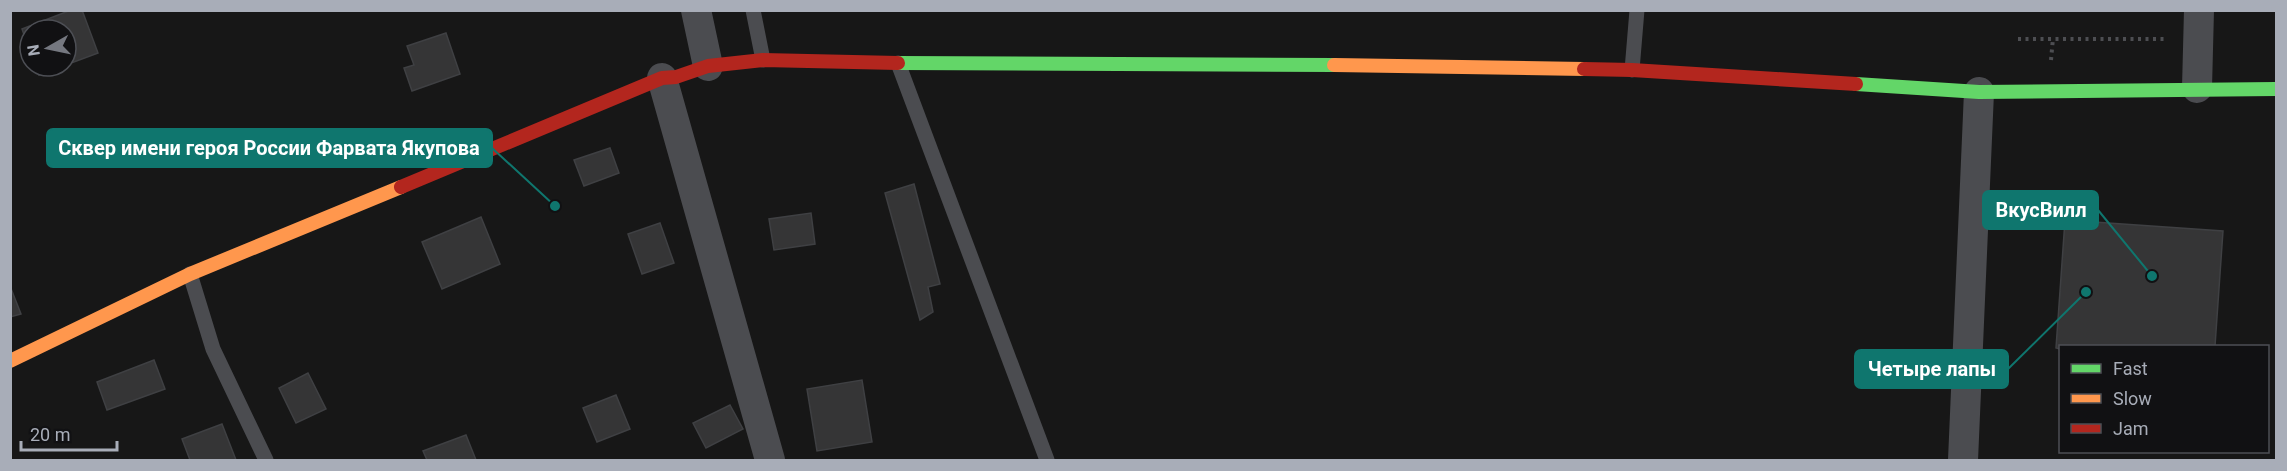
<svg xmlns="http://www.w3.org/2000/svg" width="2287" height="471" viewBox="0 0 2287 471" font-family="Roboto,sans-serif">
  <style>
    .building { fill: #353536; stroke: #3f4043; stroke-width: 1.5 }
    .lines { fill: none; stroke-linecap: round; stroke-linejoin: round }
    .path { stroke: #4d4e52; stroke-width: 4; stroke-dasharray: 3 4.5; stroke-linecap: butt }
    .lane { stroke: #4b4c50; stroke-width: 15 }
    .street { stroke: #4b4c50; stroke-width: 30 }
    .fast { stroke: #63d668; stroke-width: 14 }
    .slow { stroke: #ff974d; stroke-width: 14 }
    .jam { stroke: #b3261e; stroke-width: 14 }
    .leader { fill: none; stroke: #0f766e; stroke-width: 2 }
    .callout-dot { fill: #0f766e; stroke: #111113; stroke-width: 2 }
    .callout { fill: #0f766e; stroke: #0f766e; stroke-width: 2 }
    .callout-label { font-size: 20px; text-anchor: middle; font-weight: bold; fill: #fff }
  </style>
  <rect width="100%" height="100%" fill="#171717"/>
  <g class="building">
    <path d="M71,10H82L98,53L66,65V30H30V52L22,29Z"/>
    <path d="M446,33L460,74L412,91L404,68L414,65L407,46Z"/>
    <path d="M35,66H63L39,75Z"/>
    <path d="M610,148L619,173L584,186L574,160Z"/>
    <path d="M914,184L940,284L928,287L933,312L920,320L885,193Z"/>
    <path d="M811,213L815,244L774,250L769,219Z"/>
    <path d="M481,217L500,264L442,289L422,242Z"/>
    <path d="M2065,220L2223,231L2215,346H2060V349L2056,348Z"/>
    <path d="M660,223L674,263L642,274L628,234Z"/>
    <path d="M10,286L21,314L10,317Z"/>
    <path d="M154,360L165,389L107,410L97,382Z"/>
    <path d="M308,373L326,409L296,423L279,388Z"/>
    <path d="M862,380L872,442L817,451L807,389Z"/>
    <path d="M616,395L630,429L597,442L583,408Z"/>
    <path d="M730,405L743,429L706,448L693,423Z"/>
    <path d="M222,424L236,460H190L182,439Z"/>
    <path d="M466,435L476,460H427L423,451Z"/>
  </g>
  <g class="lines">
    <g class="path">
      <path d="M2018,39H2167"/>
      <path d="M2051,60L2053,38"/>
    </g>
    <g class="lane">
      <path d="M753,10L763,60"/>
      <path d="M898,63L1047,460"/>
      <path d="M1632,70L1637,10"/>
      <path d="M190,274L213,349L266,460"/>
    </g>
    <g class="street">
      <path d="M696,10L708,66"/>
      <path d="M662,78L770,460"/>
      <path d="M2197,88L2199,10"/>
      <path d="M1963,460L1979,92"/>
    </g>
    <g class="fast">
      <path d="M898,63L1334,65"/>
      <path d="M1856,84L1979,92L2276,89"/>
    </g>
    <g class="slow">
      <path d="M1334,65L1584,69"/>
      <path d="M10,361L190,274L401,187"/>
    </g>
    <g class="jam">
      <path d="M1584,69L1632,70L1856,84"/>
      <path d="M401,187L662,78L676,77L708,66L763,60L898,63"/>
    </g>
  </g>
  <path class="leader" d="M555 206L492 148M2152 276L2098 210M2086 292L2008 369"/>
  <g class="callout-dot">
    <circle cx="555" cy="206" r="6"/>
    <circle cx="2152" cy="276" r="6"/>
    <circle cx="2086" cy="292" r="6"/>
  </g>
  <g class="callout">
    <rect x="47" y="129" width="445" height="38" rx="6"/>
    <rect x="1983" y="191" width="115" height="38" rx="6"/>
    <rect x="1855" y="350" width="153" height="38" rx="6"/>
  </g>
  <g class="callout-label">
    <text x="269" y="155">Сквер имени героя России Фарвата Якупова</text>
    <text x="2041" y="217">ВкусВилл</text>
    <text x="1932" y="376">Четыре лапы</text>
  </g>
  <rect width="2287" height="471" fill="none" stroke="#a8adb8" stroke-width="24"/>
  <rect x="2059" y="345" width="210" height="108" fill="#111113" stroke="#4d4f55" stroke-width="1.5"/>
  <rect x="2071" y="364" width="30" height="9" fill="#63d668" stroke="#4d4f55" stroke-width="1.5"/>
  <text x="2113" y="375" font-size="18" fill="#a8adb8">Fast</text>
  <rect x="2071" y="394" width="30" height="9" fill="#ff974d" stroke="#4d4f55" stroke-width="1.5"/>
  <text x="2113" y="405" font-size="18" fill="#a8adb8">Slow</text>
  <rect x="2071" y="424" width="30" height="9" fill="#b3261e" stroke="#4d4f55" stroke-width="1.5"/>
  <text x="2113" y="435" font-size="18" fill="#a8adb8">Jam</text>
  <g transform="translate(48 48) rotate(261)"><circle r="28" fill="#111113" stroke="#4d4f55" stroke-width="1.5"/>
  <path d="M0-4.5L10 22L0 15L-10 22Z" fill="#757880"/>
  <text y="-9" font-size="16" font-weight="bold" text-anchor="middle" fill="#a8adb8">N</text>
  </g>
  <path d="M21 441v9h96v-9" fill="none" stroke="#a8adb8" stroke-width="3"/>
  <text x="30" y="441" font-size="18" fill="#a8adb8" stroke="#111113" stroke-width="4.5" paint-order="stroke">20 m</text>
</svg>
